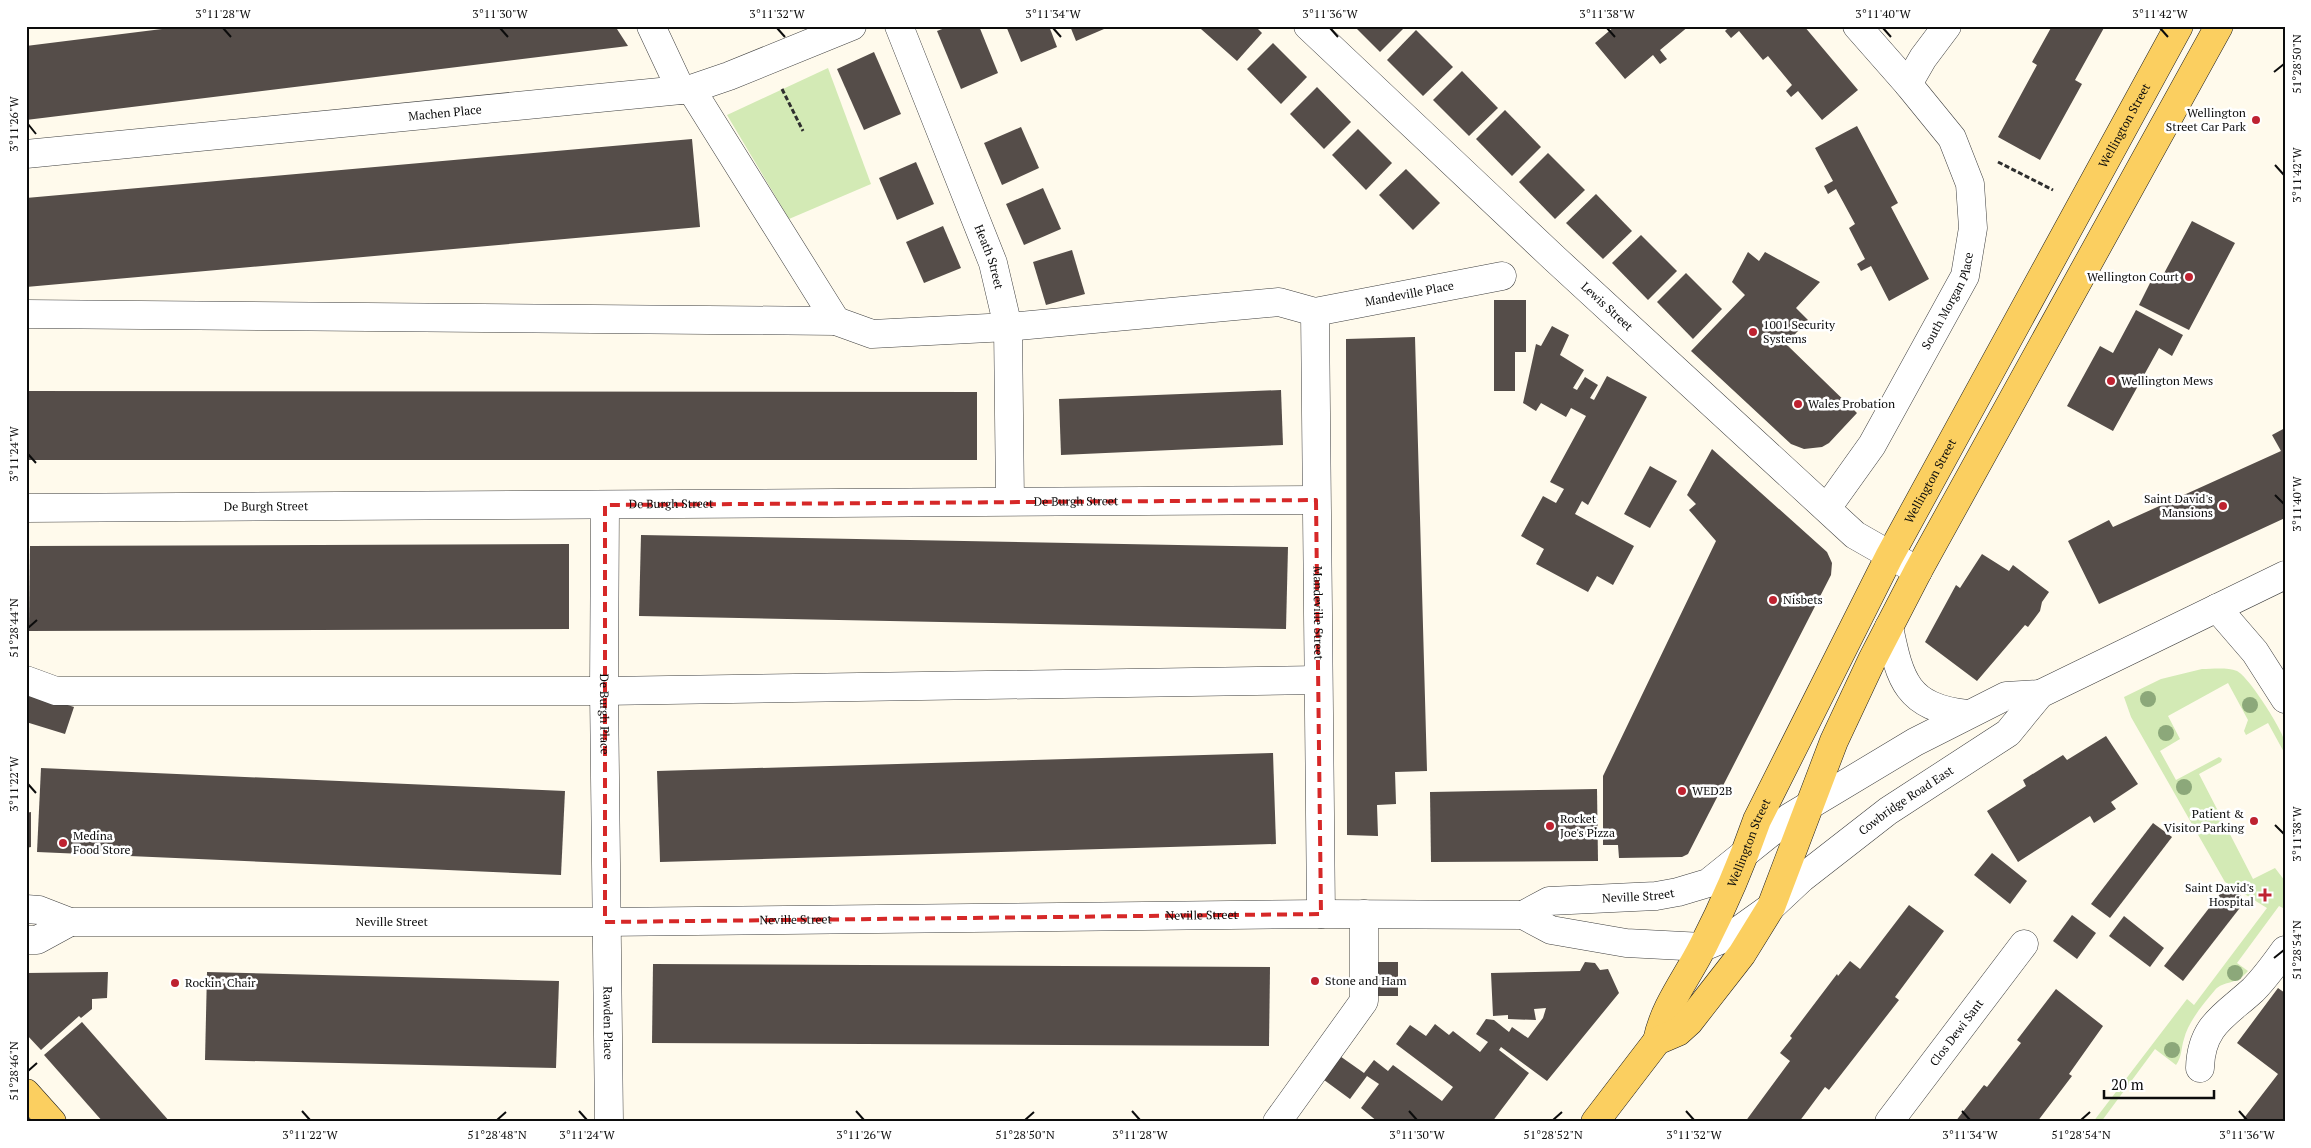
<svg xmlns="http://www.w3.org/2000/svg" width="2311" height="1148" font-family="'PT Serif',serif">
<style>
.green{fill:#d3eab5}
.building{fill:#554d49}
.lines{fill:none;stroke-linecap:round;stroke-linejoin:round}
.minor-casing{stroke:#3f3f3f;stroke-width:29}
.major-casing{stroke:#1d1d1d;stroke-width:29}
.path{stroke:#2e2e2e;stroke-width:3;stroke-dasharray:5 2.5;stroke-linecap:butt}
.minor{stroke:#fff;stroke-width:28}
.major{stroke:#fbcf60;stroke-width:28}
.tree{fill:#8ca87a}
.marked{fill:none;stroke:#d62828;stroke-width:4;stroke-dasharray:10 6;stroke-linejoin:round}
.ticks{fill:none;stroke:#0c0c0c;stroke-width:2}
.poi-dot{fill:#be2230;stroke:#fff;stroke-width:2}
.labels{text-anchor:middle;stroke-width:5;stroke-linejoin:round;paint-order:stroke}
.street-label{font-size:12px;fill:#0c0c0c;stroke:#fff}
.poi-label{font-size:12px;fill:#0c0c0c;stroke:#fff;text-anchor:start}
.neatline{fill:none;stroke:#0c0c0c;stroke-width:2}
.ticks-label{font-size:12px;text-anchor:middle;fill:#0c0c0c}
</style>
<rect width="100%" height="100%" fill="#fffaec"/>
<g class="green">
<path d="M828 68 871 184 789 219 727 115Z"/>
<path d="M2202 669C2212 669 2227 667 2237 671 2249 677 2282 729 2285 742 2285 745 2285 750 2285 754L2268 723 2246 735 2244 731 2248 720 2228 683 2168 716 2180 739 2160 751 2176 780 2219 757 2222 759 2221 762 2199 774 2253 879 2275 868 2285 881V909L2279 906 2237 963 2248 971C2235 986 2224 980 2215 990 2204 1003 2188 1022 2184 1039 2181 1048 2182 1057 2176 1065L2155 1049 2101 1122H2093L2187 999 2194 1005 2267 908 2225 882 2131 717 2124 697 2161 679Z"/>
</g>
<g class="building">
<path d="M186 26H615L628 46 26 120V46Z"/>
<path d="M950 26H979L998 73 961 89 937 31Z"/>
<path d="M1006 26H1049L1057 47 1021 62Z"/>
<path d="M1070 26H1111L1076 41Z"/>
<path d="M1203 26H1255L1262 33 1237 61 1201 29Z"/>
<path d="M1354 26H1406L1380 52Z"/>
<path d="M1615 26H1689L1660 50 1667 59 1660 64 1653 55 1625 79 1595 43Z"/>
<path d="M1730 26H1797L1798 28 1804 26 1858 90 1822 120 1798 91 1791 97 1786 91 1792 85 1768 56 1763 60 1739 31 1731 38 1725 31Z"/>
<path d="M2052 26H2105L2075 80 2082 84 2040 160 1998 137 2037 65 2032 62Z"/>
<path d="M1416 30 1453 67 1423 96 1387 60Z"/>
<path d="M1273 43 1307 77 1281 104 1247 69Z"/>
<path d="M874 52 901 114 864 130 837 69Z"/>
<path d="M1462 71 1498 108 1469 136 1433 100Z"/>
<path d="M1317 87 1351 122 1324 149 1290 114Z"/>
<path d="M1505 110 1541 147 1512 176 1476 139Z"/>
<path d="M1857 126 1898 203 1891 207 1929 279 1889 301 1871 266 1861 271 1857 264 1865 259 1849 228 1855 224 1836 189 1828 194 1824 186 1833 181 1815 148Z"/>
<path d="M1021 127 1039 168 1002 185 984 143Z"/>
<path d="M1358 129 1392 163 1366 190 1332 155Z"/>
<path d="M692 139 700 227 26 287V198Z"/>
<path d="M1548 153 1585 190 1555 219 1519 182Z"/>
<path d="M916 162 934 204 897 220 879 178Z"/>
<path d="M1406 169 1440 203 1413 230 1379 195Z"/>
<path d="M1043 188 1061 229 1024 245 1006 204Z"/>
<path d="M1596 194 1632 231 1603 259 1566 223Z"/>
<path d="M2192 221 2235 243 2189 330 2139 305 2154 275 2161 279Z"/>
<path d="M943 226 961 268 924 283 906 242Z"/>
<path d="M1641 235 1677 271 1648 300 1612 263Z"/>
<path d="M1072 250 1085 294 1046 305 1033 262Z"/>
<path d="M1748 252 1759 261 1765 252 1820 282 1796 308 1808 320 1786 344 1857 413 1829 443 1822 447 1804 449 1791 444 1691 351 1745 295 1732 282Z"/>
<path d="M1686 273 1722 309 1693 339 1657 302Z"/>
<path d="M1494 300H1526V352H1515V391H1494Z"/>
<path d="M2136 310 2183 335 2172 356 2159 348 2113 431 2067 406 2100 346 2113 353Z"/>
<path d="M1552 326 1569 335 1560 355 1584 370 1573 388 1577 390 1585 377 1598 385 1590 398 1594 400 1607 376 1647 397 1588 505 1582 501 1575 514 1634 546 1613 585 1597 576 1588 592 1536 564 1544 549 1521 536 1543 496 1556 503 1564 489 1550 482 1586 416 1571 408 1566 417 1541 403 1536 411 1523 403 1536 344 1541 346Z"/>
<path d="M1415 337 1427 771 1395 772 1396 804 1377 805 1378 836 1347 835 1346 339Z"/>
<path d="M1281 390 1283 445 1061 455 1059 399Z"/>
<path d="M26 391 977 392V460H26Z"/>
<path d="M2285 428V518L2099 604 2068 541 2109 520 2113 527 2281 451 2272 435Z"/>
<path d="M1712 449 1827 552 1832 563 1831 575 1688 854 1682 857 1619 858 1618 845H1603V776L1716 541 1689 510 1696 504 1687 495Z"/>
<path d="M1650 466 1677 481 1650 528 1624 514Z"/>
<path d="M641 535 1288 547 1286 629 639 616Z"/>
<path d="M569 544V629L29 631 30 546Z"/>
<path d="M1982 554 2009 571 2013 565 2049 592 2042 602 2040 611 2028 627 2025 625 1977 681 1925 642 1956 585 1960 588Z"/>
<path d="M26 692 74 707 65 734 26 722Z"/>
<path d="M2106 736 2138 784 2111 802 2116 809 2094 823 2090 816 2018 862 1987 811 2026 786 2023 780 2063 755 2067 760Z"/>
<path d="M1273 753 1276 844 660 862 657 771Z"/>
<path d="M41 768 565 791 561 875 37 852Z"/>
<path d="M1597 789 1598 861 1431 862 1430 792Z"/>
<path d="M31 812V847L26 848V813Z"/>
<path d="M2153 823 2172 837 2110 918 2091 904Z"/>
<path d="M1992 853 2027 881 2010 904 1974 875Z"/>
<path d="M2227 885 2246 900 2183 981 2164 966Z"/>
<path d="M1909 905 1944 931 1895 997 1899 1000 1829 1090 1825 1087 1799 1122H1745L1790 1061 1780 1053 1792 1038 1790 1036 1837 974 1838 976 1850 961 1860 969Z"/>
<path d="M2072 915 2096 933 2077 959 2053 941Z"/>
<path d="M2124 916 2164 948 2150 967 2109 936Z"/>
<path d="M1374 962H1398V996H1373Z"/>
<path d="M1585 962 1595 963 1600 970 1608 969 1619 993 1547 1081 1501 1047 1499 1050 1529 1073 1492 1122H1378L1361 1108 1379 1084 1367 1076 1350 1099 1320 1077 1337 1054 1364 1073 1374 1060 1388 1071 1393 1065 1442 1101 1453 1087 1396 1044 1410 1025 1426 1036 1435 1024 1449 1035 1453 1031 1480 1052 1488 1042 1476 1034 1486 1019 1494 1020 1509 1032 1512 1027 1528 1038 1543 1018 1546 1008 1534 1009 1536 1020 1508 1019V1015L1493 1016 1491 973 1580 971Z"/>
<path d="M653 964 1270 967 1269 1046 652 1043Z"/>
<path d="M108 972 107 998 92 999V1009L81 1018 79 1016 41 1050 26 1034V973Z"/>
<path d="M207 972 559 981 556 1068 205 1060Z"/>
<path d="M2278 988 2285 993V1122H2241L2278 1074 2237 1043Z"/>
<path d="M2056 989 2103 1026 2069 1074 2072 1076 2037 1122H1955L1984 1085 1987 1087 2021 1043 2017 1040Z"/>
<path d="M82 1022 170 1122H103L44 1055Z"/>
</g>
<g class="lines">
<g class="minor-casing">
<g id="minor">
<path d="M651 26 681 90"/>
<path id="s1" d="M899 26 993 263 1008 327 1010 501"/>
<path id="s2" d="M1308 26 1554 258 1855 535 1918 571"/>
<path d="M1857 26 1908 84"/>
<path d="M691 89 836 321"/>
<path id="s3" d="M26 154 691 89 729 76 852 26"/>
<path id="s4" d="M1315 312 1321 914"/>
<path id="s5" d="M26 314 836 321 872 334 1008 327 1279 302 1315 312 1502 276"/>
<path id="s6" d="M605 505 604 691 609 1122"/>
<path id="s7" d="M26 508 1316 500"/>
<path id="s8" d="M1827 508 1872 445 1965 276 1973 228 1970 184 1952 138 1908 84 1923 58 1947 26"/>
<path d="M2217 608 2255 652 2285 699"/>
<path d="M1889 627C1900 681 1907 707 1967 714"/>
<path d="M26 680 56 691H604L1318 680"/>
<path id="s9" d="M26 909 39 910 70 922H605L1321 914 1523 915 1551 930 1626 943 1703 947 1732 935 1771 907 1802 878 1888 811 2008 733 2040 694 2285 575"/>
<path id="s10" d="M1523 915 1549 901 1656 896 1678 892 1708 883 1790 817 1915 742 2006 696 2040 694"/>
<path d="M26 940H37L70 922"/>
<path d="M2200 1068C2201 1025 2226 1015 2253 990 2265 978 2275 964 2285 950"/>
<path d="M1277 1122 1364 1001V914"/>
<path id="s11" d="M1889 1122 2024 944"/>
</g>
</g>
<g class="major-casing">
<g id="major">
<path id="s12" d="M1657 1041C1664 1006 1687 978 1703 946 1724 905 1742 863 1757 820L1889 557 2179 26"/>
<path d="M26 1093 52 1122"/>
<path d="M1595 1122 1657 1041 1678 1032 1689 1022 1742 954 1771 907 1834 741 1872 660 1918 571 2219 26"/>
</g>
</g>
<g class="path">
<path d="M782 89 803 131"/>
<path d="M1998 162 2053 190"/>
</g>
<use href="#minor" class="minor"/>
<use href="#major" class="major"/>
</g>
<g class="tree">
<circle cx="2148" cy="699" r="8"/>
<circle cx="2250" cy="705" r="8"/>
<circle cx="2166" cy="733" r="8"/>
<circle cx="2184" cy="787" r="8"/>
<circle cx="2235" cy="973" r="8"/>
<circle cx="2172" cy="1050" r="8"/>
</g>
<path class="marked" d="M1316 500 1321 914 605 922V505Z"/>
<path class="ticks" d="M223 28 231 37M500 28 508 37M777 28 785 37M1053 28 1061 37M1330 28 1338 37M1607 28 1615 37M1883 28 1891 37M2160 28 2168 37M2274 72 2284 64M28 124 36 134M2275 165 2284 175M28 454 36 463M2275 495 2284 504M28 628 37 620M28 784 36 793M2275 825 2284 834M2274 958 2284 950M28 1071 37 1063M302 1111 310 1120M579 1111 587 1120M856 1111 864 1120M1132 1111 1140 1120M1409 1111 1417 1120M1686 1111 1694 1120M1962 1111 1970 1120M2239 1111 2247 1120M497 1120 506 1112M1025 1120 1034 1112M1553 1120 1562 1112M2081 1120 2090 1112"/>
<g class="poi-dot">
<circle cx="2256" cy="120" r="5"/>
<circle cx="2189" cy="277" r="5"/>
<circle cx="1753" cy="332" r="5"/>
<circle cx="2111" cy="381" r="5"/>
<circle cx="1798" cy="404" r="5"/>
<circle cx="2223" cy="506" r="5"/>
<circle cx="1773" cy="600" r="5"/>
<circle cx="1682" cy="791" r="5"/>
<circle cx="2254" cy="821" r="5"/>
<circle cx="1550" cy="826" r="5"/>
<circle cx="63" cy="843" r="5"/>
<path d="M2262.5 887.5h5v5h5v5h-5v5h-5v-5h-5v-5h5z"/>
<circle cx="1315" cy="981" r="5"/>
<circle cx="175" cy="983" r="5"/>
</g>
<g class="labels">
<g class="street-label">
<text dy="4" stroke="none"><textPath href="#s3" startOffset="421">Machen Place</textPath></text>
<text dy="4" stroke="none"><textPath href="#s12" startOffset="1029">Wellington Street</textPath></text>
<text dy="4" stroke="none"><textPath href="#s1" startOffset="248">Heath Street</textPath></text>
<text dy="4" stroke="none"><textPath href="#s5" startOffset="1390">Mandeville Place</textPath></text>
<text dy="4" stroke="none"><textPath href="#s8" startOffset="241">South Morgan Place</textPath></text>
<text dy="4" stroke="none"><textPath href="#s2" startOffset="410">Lewis Street</textPath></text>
<text dy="4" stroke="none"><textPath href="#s12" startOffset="624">Wellington Street</textPath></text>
<text dy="4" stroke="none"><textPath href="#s7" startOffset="1050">De Burgh Street</textPath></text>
<text dy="4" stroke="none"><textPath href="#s7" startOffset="645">De Burgh Street</textPath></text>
<text dy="4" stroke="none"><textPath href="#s7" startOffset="240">De Burgh Street</textPath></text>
<text dy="4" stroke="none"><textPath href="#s4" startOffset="301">Mandeville Street</textPath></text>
<text dy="4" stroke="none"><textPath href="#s6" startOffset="209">De Burgh Place</textPath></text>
<text dy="4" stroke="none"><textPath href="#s9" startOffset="1936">Cowbridge Road East</textPath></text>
<text dy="4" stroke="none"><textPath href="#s12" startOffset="219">Wellington Street</textPath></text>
<text dy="4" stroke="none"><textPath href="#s10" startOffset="119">Neville Street</textPath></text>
<text dy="4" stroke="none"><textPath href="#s9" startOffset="1178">Neville Street</textPath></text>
<text dy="4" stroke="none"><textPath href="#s9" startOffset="772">Neville Street</textPath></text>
<text dy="4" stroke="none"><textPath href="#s9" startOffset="368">Neville Street</textPath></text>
<text dy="4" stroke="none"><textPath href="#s6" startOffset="518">Rawden Place</textPath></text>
<text dy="4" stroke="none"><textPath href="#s11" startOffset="112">Clos Dewi Sant</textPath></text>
</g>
<g class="poi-label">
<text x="2246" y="117" text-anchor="end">Wellington<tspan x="2246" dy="14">Street Car Park</tspan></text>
<text x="2179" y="281" text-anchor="end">Wellington Court</text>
<text x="1763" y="329">1001 Security<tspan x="1763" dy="14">Systems</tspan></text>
<text x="2121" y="385">Wellington Mews</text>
<text x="1808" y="408">Wales Probation</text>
<text x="2213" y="503" text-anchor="end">Saint David's<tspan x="2213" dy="14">Mansions</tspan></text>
<text x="1783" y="604">Nisbets</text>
<text x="1692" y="795">WED2B</text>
<text x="2244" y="818" text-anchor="end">Patient &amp;<tspan x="2244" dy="14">Visitor Parking</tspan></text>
<text x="1560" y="823">Rocket<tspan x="1560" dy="14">Joe's Pizza</tspan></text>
<text x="73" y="840">Medina<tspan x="73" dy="14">Food Store</tspan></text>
<text x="2254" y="892" text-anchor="end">Saint David's<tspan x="2254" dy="14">Hospital</tspan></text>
<text x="1325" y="985">Stone and Ham</text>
<text x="185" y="987">Rockin' Chair</text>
</g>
</g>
<rect width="2311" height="1148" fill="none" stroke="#ffffff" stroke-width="55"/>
<path d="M2104 1090v8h110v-8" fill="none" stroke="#0c0c0c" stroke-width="2.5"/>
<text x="2111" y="1090" font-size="15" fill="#0c0c0c" stroke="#ffffff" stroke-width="4" paint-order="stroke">20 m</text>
<rect x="28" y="28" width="2256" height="1092" class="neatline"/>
<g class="ticks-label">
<text x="223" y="18">3°11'28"W</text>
<text x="500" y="18">3°11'30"W</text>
<text x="777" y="18">3°11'32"W</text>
<text x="1053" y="18">3°11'34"W</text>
<text x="1330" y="18">3°11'36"W</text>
<text x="1607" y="18">3°11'38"W</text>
<text x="1883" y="18">3°11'40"W</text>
<text x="2160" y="18">3°11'42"W</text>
<text transform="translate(2297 64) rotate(-90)" y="4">51°28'50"N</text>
<text transform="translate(14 124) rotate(-90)" y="4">3°11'26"W</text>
<text transform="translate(2297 175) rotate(-90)" y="4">3°11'42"W</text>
<text transform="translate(14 454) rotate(-90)" y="4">3°11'24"W</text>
<text transform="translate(2297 504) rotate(-90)" y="4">3°11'40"W</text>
<text transform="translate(14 628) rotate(-90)" y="4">51°28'44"N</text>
<text transform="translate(14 784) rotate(-90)" y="4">3°11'22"W</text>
<text transform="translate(2297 834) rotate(-90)" y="4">3°11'38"W</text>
<text transform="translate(2297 950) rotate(-90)" y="4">51°28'54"N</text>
<text transform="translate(14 1071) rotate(-90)" y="4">51°28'46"N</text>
<text x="310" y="1139">3°11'22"W</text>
<text x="497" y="1139">51°28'48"N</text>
<text x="587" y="1139">3°11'24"W</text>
<text x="864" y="1139">3°11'26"W</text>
<text x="1025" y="1139">51°28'50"N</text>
<text x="1140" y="1139">3°11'28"W</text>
<text x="1417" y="1139">3°11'30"W</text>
<text x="1553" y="1139">51°28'52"N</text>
<text x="1694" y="1139">3°11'32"W</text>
<text x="1970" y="1139">3°11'34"W</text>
<text x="2081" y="1139">51°28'54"N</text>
<text x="2247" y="1139">3°11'36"W</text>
</g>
</svg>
